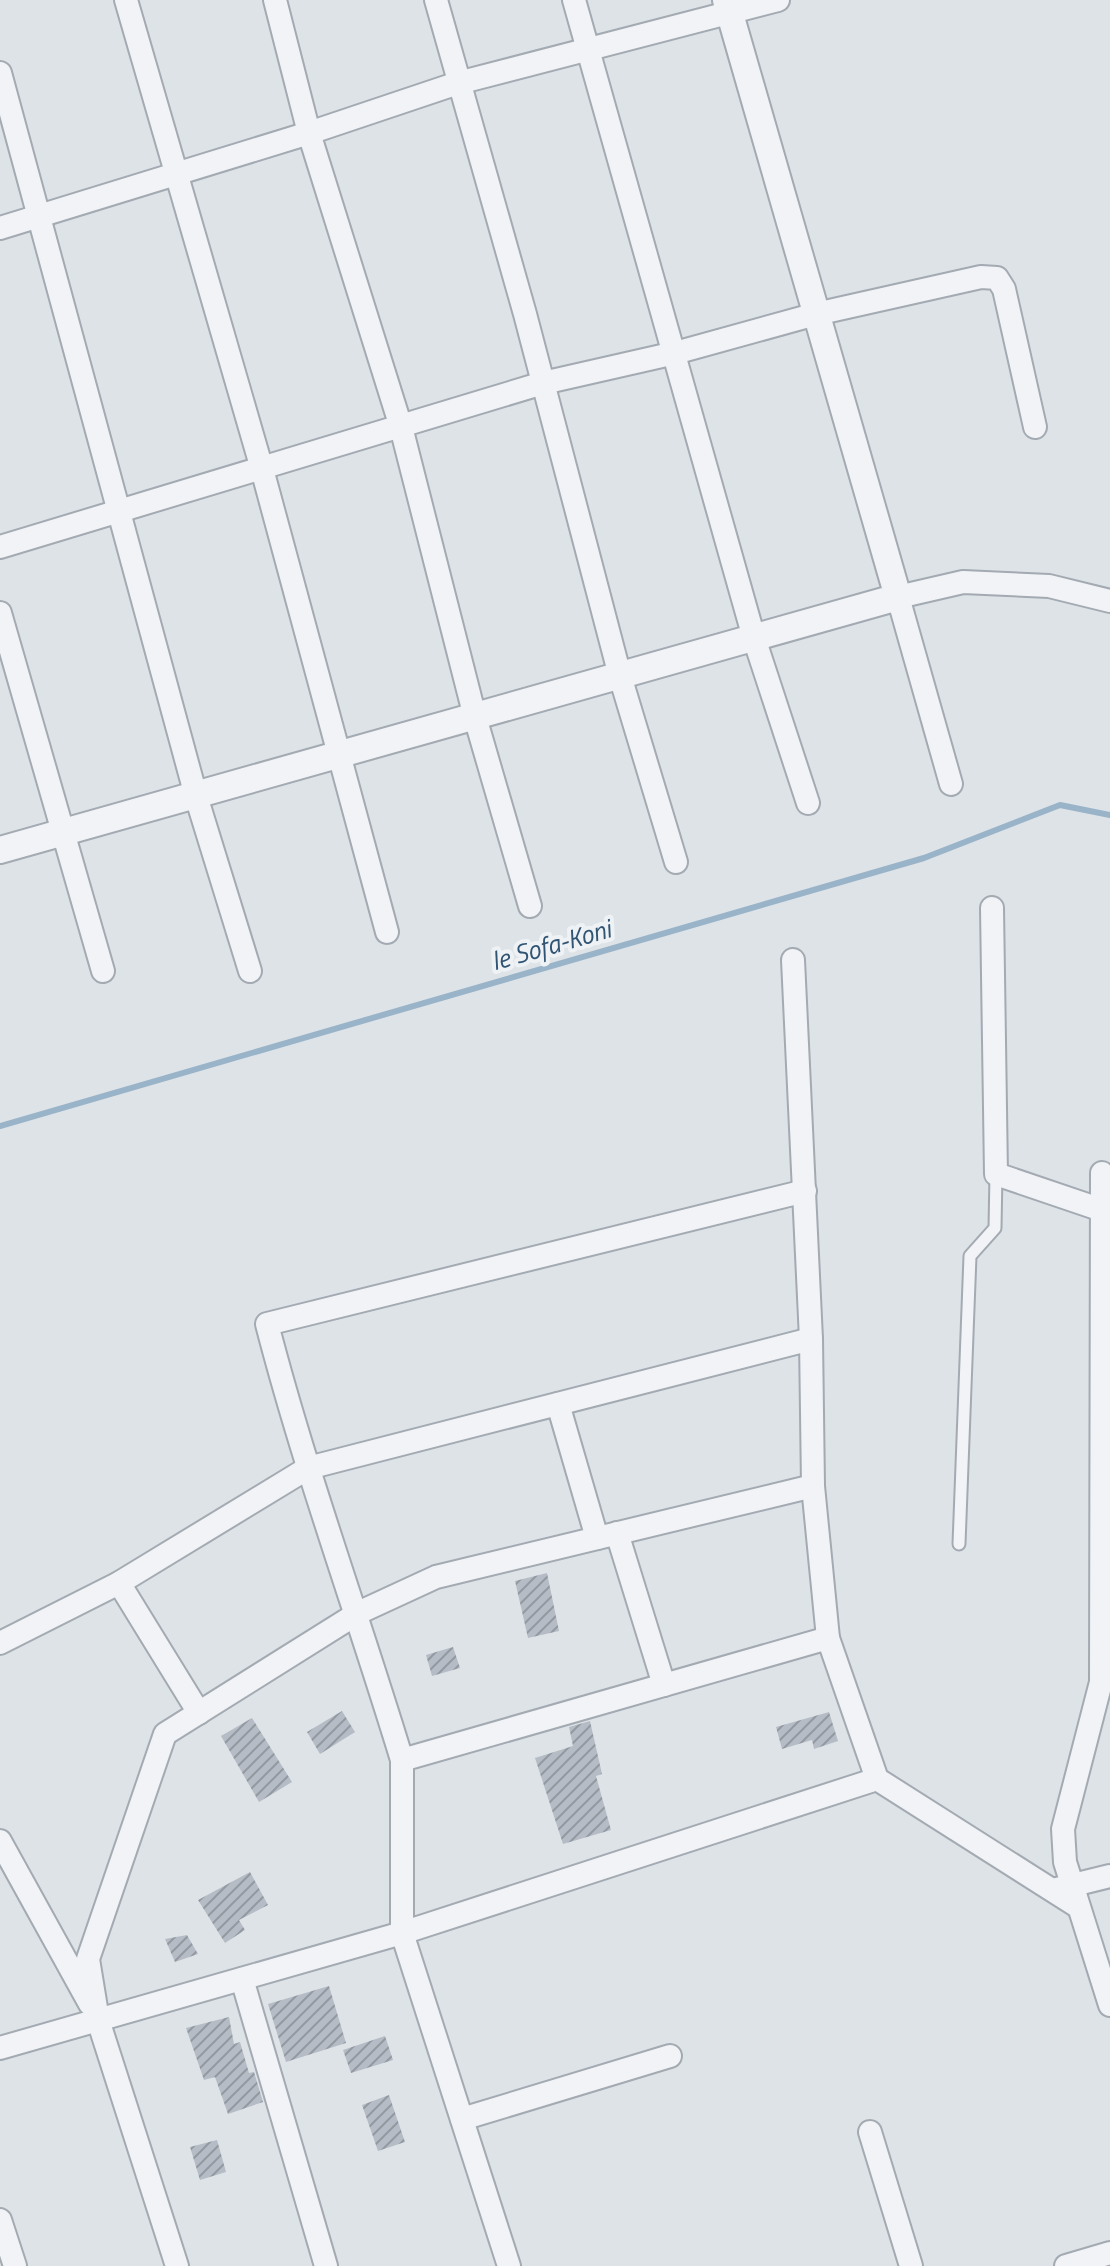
<svg xmlns="http://www.w3.org/2000/svg" width="1110" height="2266" font-family="'Titillium Web',sans-serif">
<style>
.lines{fill:none;stroke-linecap:round;stroke-linejoin:round}
.stream{stroke:#99b4c8;stroke-width:6}
.building{fill:url(#building-hatch)}
.service-casing{stroke:#a3aab2;stroke-width:15}
.minor-casing{stroke:#a3aab2;stroke-width:26}
.tertiary-casing{stroke:#a3aab2;stroke-width:30}
.service{stroke:#f1f3f6;stroke-width:11}
.minor{stroke:#f1f3f6;stroke-width:22}
.tertiary{stroke:#f1f3f6;stroke-width:26}
.labels{text-anchor:middle;stroke-width:8;stroke-linejoin:round;paint-order:stroke}
.water-label{font-size:26px;font-style:italic;fill:#315473;stroke:#eef2f5}
</style>
<defs>
<pattern id="building-hatch" width="6" height="6" patternUnits="userSpaceOnUse" patternTransform="scale(2)"><rect width="6" height="6" fill="#b5bcc5"/><path d="M-1 1l2-2M0 6l6-6M5 7l2-2" fill="none" stroke="#9399a1"/></pattern>
</defs>
<rect width="100%" height="100%" fill="#dee3e8"/>
<g class="lines">
<path class="stream" d="M0 1126 924 858 1060 805 1110 815"/>
</g>
<g class="building">
<path d="M547 1573 559 1631 528 1638 515 1581Z"/>
<path d="M453 1647 460 1668 432 1676 426 1655Z"/>
<path d="M342 1711 355 1732 320 1754 307 1732Z"/>
<path d="M829 1712 838 1741 814 1749 812 1740 782 1749 776 1727Z"/>
<path d="M252 1718 292 1782 259 1802 221 1736Z"/>
<path d="M590 1721 602 1774 596 1776 611 1830 563 1844 535 1758 573 1746 569 1727Z"/>
<path d="M250 1872 268 1905 239 1920 245 1930 225 1943 198 1900Z"/>
<path d="M187 1935 198 1954 175 1962 165 1939Z"/>
<path d="M329 1986 346 2043 286 2062 268 2004Z"/>
<path d="M229 2017 234 2044 240 2042 249 2073 254 2072 263 2102 228 2114 215 2077 204 2080 186 2028Z"/>
<path d="M385 2036 393 2060 351 2073 343 2050Z"/>
<path d="M389 2095 405 2142 378 2151 362 2105Z"/>
<path d="M217 2140 226 2172 200 2180 190 2147Z"/>
</g>
<g class="lines">
<g class="service-casing">
<path id="service" d="M959 1544 970 1256 995 1228 996 1174"/>
</g>
<g class="minor-casing">
<g id="minor">
<path d="M126 0 262 469 387 932"/>
<path d="M275 0 309 133 401 427 475 717 530 906"/>
<path d="M436 0 525 314 620 676 676 862"/>
<path d="M574 0 754 638 808 803"/>
<path d="M0 73 196 796 250 971"/>
<path d="M0 228 309 133 458 83 778 0"/>
<path d="M0 547 543 383 675 353 816 314 981 277 997 278 1004 289 1035 427"/>
<path d="M0 613 103 971"/>
<path d="M951 784 898 597 963 582 1049 586 1110 601"/>
<path d="M992 908 996 1174 1102 1210 1110 1217"/>
<path d="M793 960 811 1339 813 1486 828 1638 877 1779 1077 1906"/>
<path d="M1102 1173 1101 1682 1063 1829 1065 1862 1110 2005"/>
<path d="M805 1191 267 1324C305 1471 358 1615 402 1760L828 1638"/>
<path d="M558 1404 597 1538"/>
<path d="M617 1533 664 1685"/>
<path d="M119 1583 199 1713"/>
<path d="M0 1643 119 1583 308 1468 811 1339"/>
<path d="M402 1760V1933L509 2266"/>
<path d="M0 1841 90 2004"/>
<path d="M1057 1889 1110 1876"/>
<path d="M242 1979 326 2266"/>
<path d="M0 2048 402 1933 877 1779"/>
<path d="M462 2119 670 2056"/>
<path d="M870 2132 911 2266"/>
<path d="M0 2220 15 2266"/>
<path d="M177 2266 98 2020 88 1959 165 1734 358 1613 436 1577 813 1486"/>
<path d="M1066 2266 1110 2253"/>
</g>
</g>
<g class="tertiary-casing">
<path id="tertiary" d="M0 850 898 597 726 0"/>
</g>
<use href="#service" class="service"/>
<use href="#minor" class="minor"/>
<use href="#tertiary" class="tertiary"/>
</g>
<g class="labels">
<g class="water-label">
<text transform="translate(551 945) rotate(-16)" y="9">le Sofa-Koni</text>
</g>
</g>
</svg>
